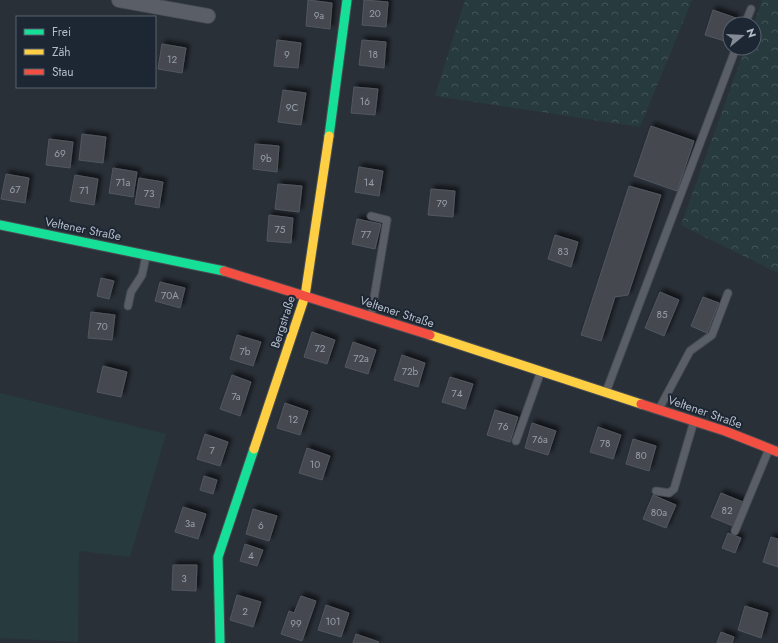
<svg xmlns="http://www.w3.org/2000/svg" width="778" height="643" font-family="Jost,sans-serif">
<style>
.grass{fill:#273a3e}
.forest{fill:url(#forest-crowns)}
.building{fill:#444950;stroke:#52575f;filter:url(#shadow)}
.lines{fill:none;stroke-linecap:round;stroke-linejoin:round}
.lane-casing{stroke:#484c53;stroke-width:9}
.street-casing{stroke:#484c53;stroke-width:16}
.fast-casing{stroke:#484c53;stroke-width:11}
.slow-casing{stroke:#484c53;stroke-width:11}
.jam-casing{stroke:#484c53;stroke-width:11}
.lane{stroke:#5a5e66;stroke-width:7}
.street{stroke:#5a5e66;stroke-width:14}
.fast{stroke:#16e098;stroke-width:9}
.slow{stroke:#ffcf43;stroke-width:9}
.jam{stroke:#f24e42;stroke-width:9}
.labels{text-anchor:middle;stroke-width:4;stroke-linejoin:round;paint-order:stroke}
.number-label{font-size:10px;fill:#989fab}
.street-label{font-size:12px;fill:#b4bcc9;stroke:#1d2633}
</style>
<defs>
<pattern id="forest-crowns" width="20" height="18" patternUnits="userSpaceOnUse"><rect width="20" height="18" fill="#273a3e"/><path d="M2 6a3 3 0 1 1 6 0M12 15a3 3 0 1 1 6 0" fill="none" stroke="#445559"/></pattern>
<filter id="shadow"><feDropShadow dx="3.5" dy="-3.5" stdDeviation="2" flood-color="#0009"/></filter>
</defs>
<rect width="100%" height="100%" fill="#2a3038"/>
<path class="grass" d="M0 393 166 434 130 557 79 551 78 642 0 638Z"/>
<g class="forest">
<path d="M465 0H692L640 127 435 96Z"/>
<path d="M762 0H778V273L681 225 745 48H754V24Z"/>
</g>
<g class="building">
<path d="M308 0 332 3 330 29 306 26Z"/>
<path d="M364 0 388 2 386 27 362 25Z"/>
<path d="M713 10 736 18 734 24H730L728 42 705 35Z"/>
<path d="M277 40 301 43 298 68 274 66Z"/>
<path d="M362 40 386 42 384 68 359 65Z"/>
<path d="M162 44 186 48 182 73 158 69Z"/>
<path d="M354 87 378 89 375 115 351 113Z"/>
<path d="M283 90 306 93 301 125 278 122Z"/>
<path d="M651 126 694 141 677 191 634 176Z"/>
<path d="M82 134 106 137 103 163 79 160Z"/>
<path d="M49 139 73 142 70 168 46 165Z"/>
<path d="M255 144 279 146 277 172 253 169Z"/>
<path d="M359 167 383 171 379 196 355 192Z"/>
<path d="M113 168 137 172 133 197 109 193Z"/>
<path d="M6 174 29 178 25 203 1 199Z"/>
<path d="M75 175 98 179 94 205 70 201Z"/>
<path d="M139 178 163 182 159 208 135 204Z"/>
<path d="M278 184 302 186 299 212 275 209Z"/>
<path d="M629 186 661 195 628 295 615 297 601 341 581 335Z"/>
<path d="M431 189 455 191 453 217 428 215Z"/>
<path d="M269 215 293 218 291 243 267 241Z"/>
<path d="M357 219 381 224 375 249 352 244Z"/>
<path d="M555 235 578 242 571 267 548 259Z"/>
<path d="M101 278 114 281 109 299 97 296Z"/>
<path d="M160 282 185 288 180 308 155 301Z"/>
<path d="M660 292 679 300 664 336 645 328Z"/>
<path d="M703 297 719 303 707 333 691 326Z"/>
<path d="M91 312 115 315 112 340 88 338Z"/>
<path d="M312 332 335 340 327 364 304 357Z"/>
<path d="M237 335 261 342 253 366 230 359Z"/>
<path d="M353 342 376 350 368 374 345 367Z"/>
<path d="M402 355 425 363 418 387 394 380Z"/>
<path d="M103 366 127 372 121 397 97 392Z"/>
<path d="M232 375 251 382 240 416 220 409Z"/>
<path d="M450 377 473 384 465 409 442 402Z"/>
<path d="M285 403 308 411 300 435 277 428Z"/>
<path d="M495 410 518 417 510 442 487 435Z"/>
<path d="M532 423 556 431 548 455 525 448Z"/>
<path d="M598 427 621 435 613 459 590 452Z"/>
<path d="M205 434 228 442 220 466 197 459Z"/>
<path d="M633 439 656 446 649 471 626 464Z"/>
<path d="M307 448 330 456 322 480 299 473Z"/>
<path d="M204 476 217 480 213 494 200 490Z"/>
<path d="M721 493 743 502 733 526 711 517Z"/>
<path d="M653 495 676 505 666 528 643 519Z"/>
<path d="M183 507 206 514 198 539 175 532Z"/>
<path d="M253 509 277 516 269 541 246 534Z"/>
<path d="M728 533 741 538 735 553 722 548Z"/>
<path d="M771 537 778 539V567L763 562Z"/>
<path d="M245 544 263 550 257 566 240 561Z"/>
<path d="M173 565H197L196 591 172 590Z"/>
<path d="M237 595 261 602 253 627 230 620Z"/>
<path d="M301 596 316 601 302 641 281 634 289 611 294 613Z"/>
<path d="M326 605 349 613 341 637 318 630Z"/>
<path d="M745 606 768 613 761 638 738 630Z"/>
<path d="M721 632 734 637 732 643H717Z"/>
<path d="M356 634 379 642 378 643H353Z"/>
</g>
<g class="lines">
<g class="lane-casing">
<g id="lane">
<path d="M745 24 751 9"/>
<path d="M371 216 387 220 371 316"/>
<path d="M128 306 131 292 142 275 146 256"/>
<path d="M606 392 736 48"/>
<path d="M659 409 690 351 712 335 728 293"/>
<path d="M516 441 541 371"/>
<path d="M656 491 669 493 674 489 694 421"/>
<path d="M735 531 769 449"/>
</g>
</g>
<g class="street-casing">
<path id="street" d="M119 0 208 16"/>
</g>
<g class="fast-casing">
<g id="fast">
<path d="M329 136 347 0"/>
<path d="M0 225 224 271"/>
<path d="M220 643 218 557 254 449"/>
</g>
</g>
<g class="slow-casing">
<g id="slow">
<path d="M430 335 641 404"/>
<path d="M254 449 305 296 329 136"/>
</g>
</g>
<g class="jam-casing">
<g id="jam">
<path d="M224 271 430 335"/>
<path d="M641 404 725 431 778 452"/>
</g>
</g>
<use href="#lane" class="lane"/>
<use href="#street" class="street"/>
<use href="#fast" class="fast"/>
<use href="#slow" class="slow"/>
<use href="#jam" class="jam"/>
</g>
<g class="labels">
<g class="number-label">
<text x="375" y="17">20</text>
<text x="319" y="19">9a</text>
<text x="287" y="58">9</text>
<text x="373" y="58">18</text>
<text x="172" y="63">12</text>
<text x="365" y="105">16</text>
<text x="292" y="111">9C</text>
<text x="60" y="157">69</text>
<text x="266" y="162">9b</text>
<text x="123" y="186">71a</text>
<text x="369" y="186">14</text>
<text x="15" y="193">67</text>
<text x="84" y="194">71</text>
<text x="149" y="197">73</text>
<text x="442" y="207">79</text>
<text x="280" y="233">75</text>
<text x="366" y="238">77</text>
<text x="563" y="255">83</text>
<text x="170" y="299">70A</text>
<text x="662" y="318">85</text>
<text x="102" y="330">70</text>
<text x="320" y="352">72</text>
<text x="245" y="355">7b</text>
<text x="361" y="362">72a</text>
<text x="410" y="375">72b</text>
<text x="457" y="397">74</text>
<text x="236" y="400">7a</text>
<text x="293" y="423">12</text>
<text x="503" y="430">76</text>
<text x="540" y="443">76a</text>
<text x="605" y="447">78</text>
<text x="212" y="454">7</text>
<text x="641" y="459">80</text>
<text x="315" y="468">10</text>
<text x="727" y="514">82</text>
<text x="659" y="516">80a</text>
<text x="190" y="527">3a</text>
<text x="261" y="529">6</text>
<text x="251" y="559">4</text>
<text x="184" y="582">3</text>
<text x="245" y="615">2</text>
<text x="333" y="625">101</text>
<text x="296" y="627">99</text>
</g>
<g class="street-label">
<text transform="translate(83 229) rotate(11)" y="4">Veltener Straße</text>
<text transform="translate(397 312) rotate(18)" y="4">Veltener Straße</text>
<text transform="translate(283 322) rotate(-72)" y="4">Bergstraße</text>
<text transform="translate(705 412) rotate(19)" y="4">Veltener Straße</text>
</g>
</g>
<rect x="16" y="16" width="140" height="72" fill="#1d2633" stroke="#59626f"/>
<rect x="24" y="29" width="20" height="6" fill="#16e098" stroke="#59626f"/>
<text x="52" y="36" font-size="12" fill="#b4bcc9">Frei</text>
<rect x="24" y="49" width="20" height="6" fill="#ffcf43" stroke="#59626f"/>
<text x="52" y="56" font-size="12" fill="#b4bcc9">Zäh</text>
<rect x="24" y="69" width="20" height="6" fill="#f24e42" stroke="#59626f"/>
<text x="52" y="76" font-size="12" fill="#b4bcc9">Stau</text>
<g transform="translate(742 36) rotate(72)"><circle r="19" fill="#1d2633" stroke="#59626f"/>
<path d="M0-3L7 15L0 10L-7 15Z" fill="#848b96"/>
<text y="-6" font-size="11" font-weight="bold" text-anchor="middle" fill="#b4bcc9">N</text>
</g>
</svg>
